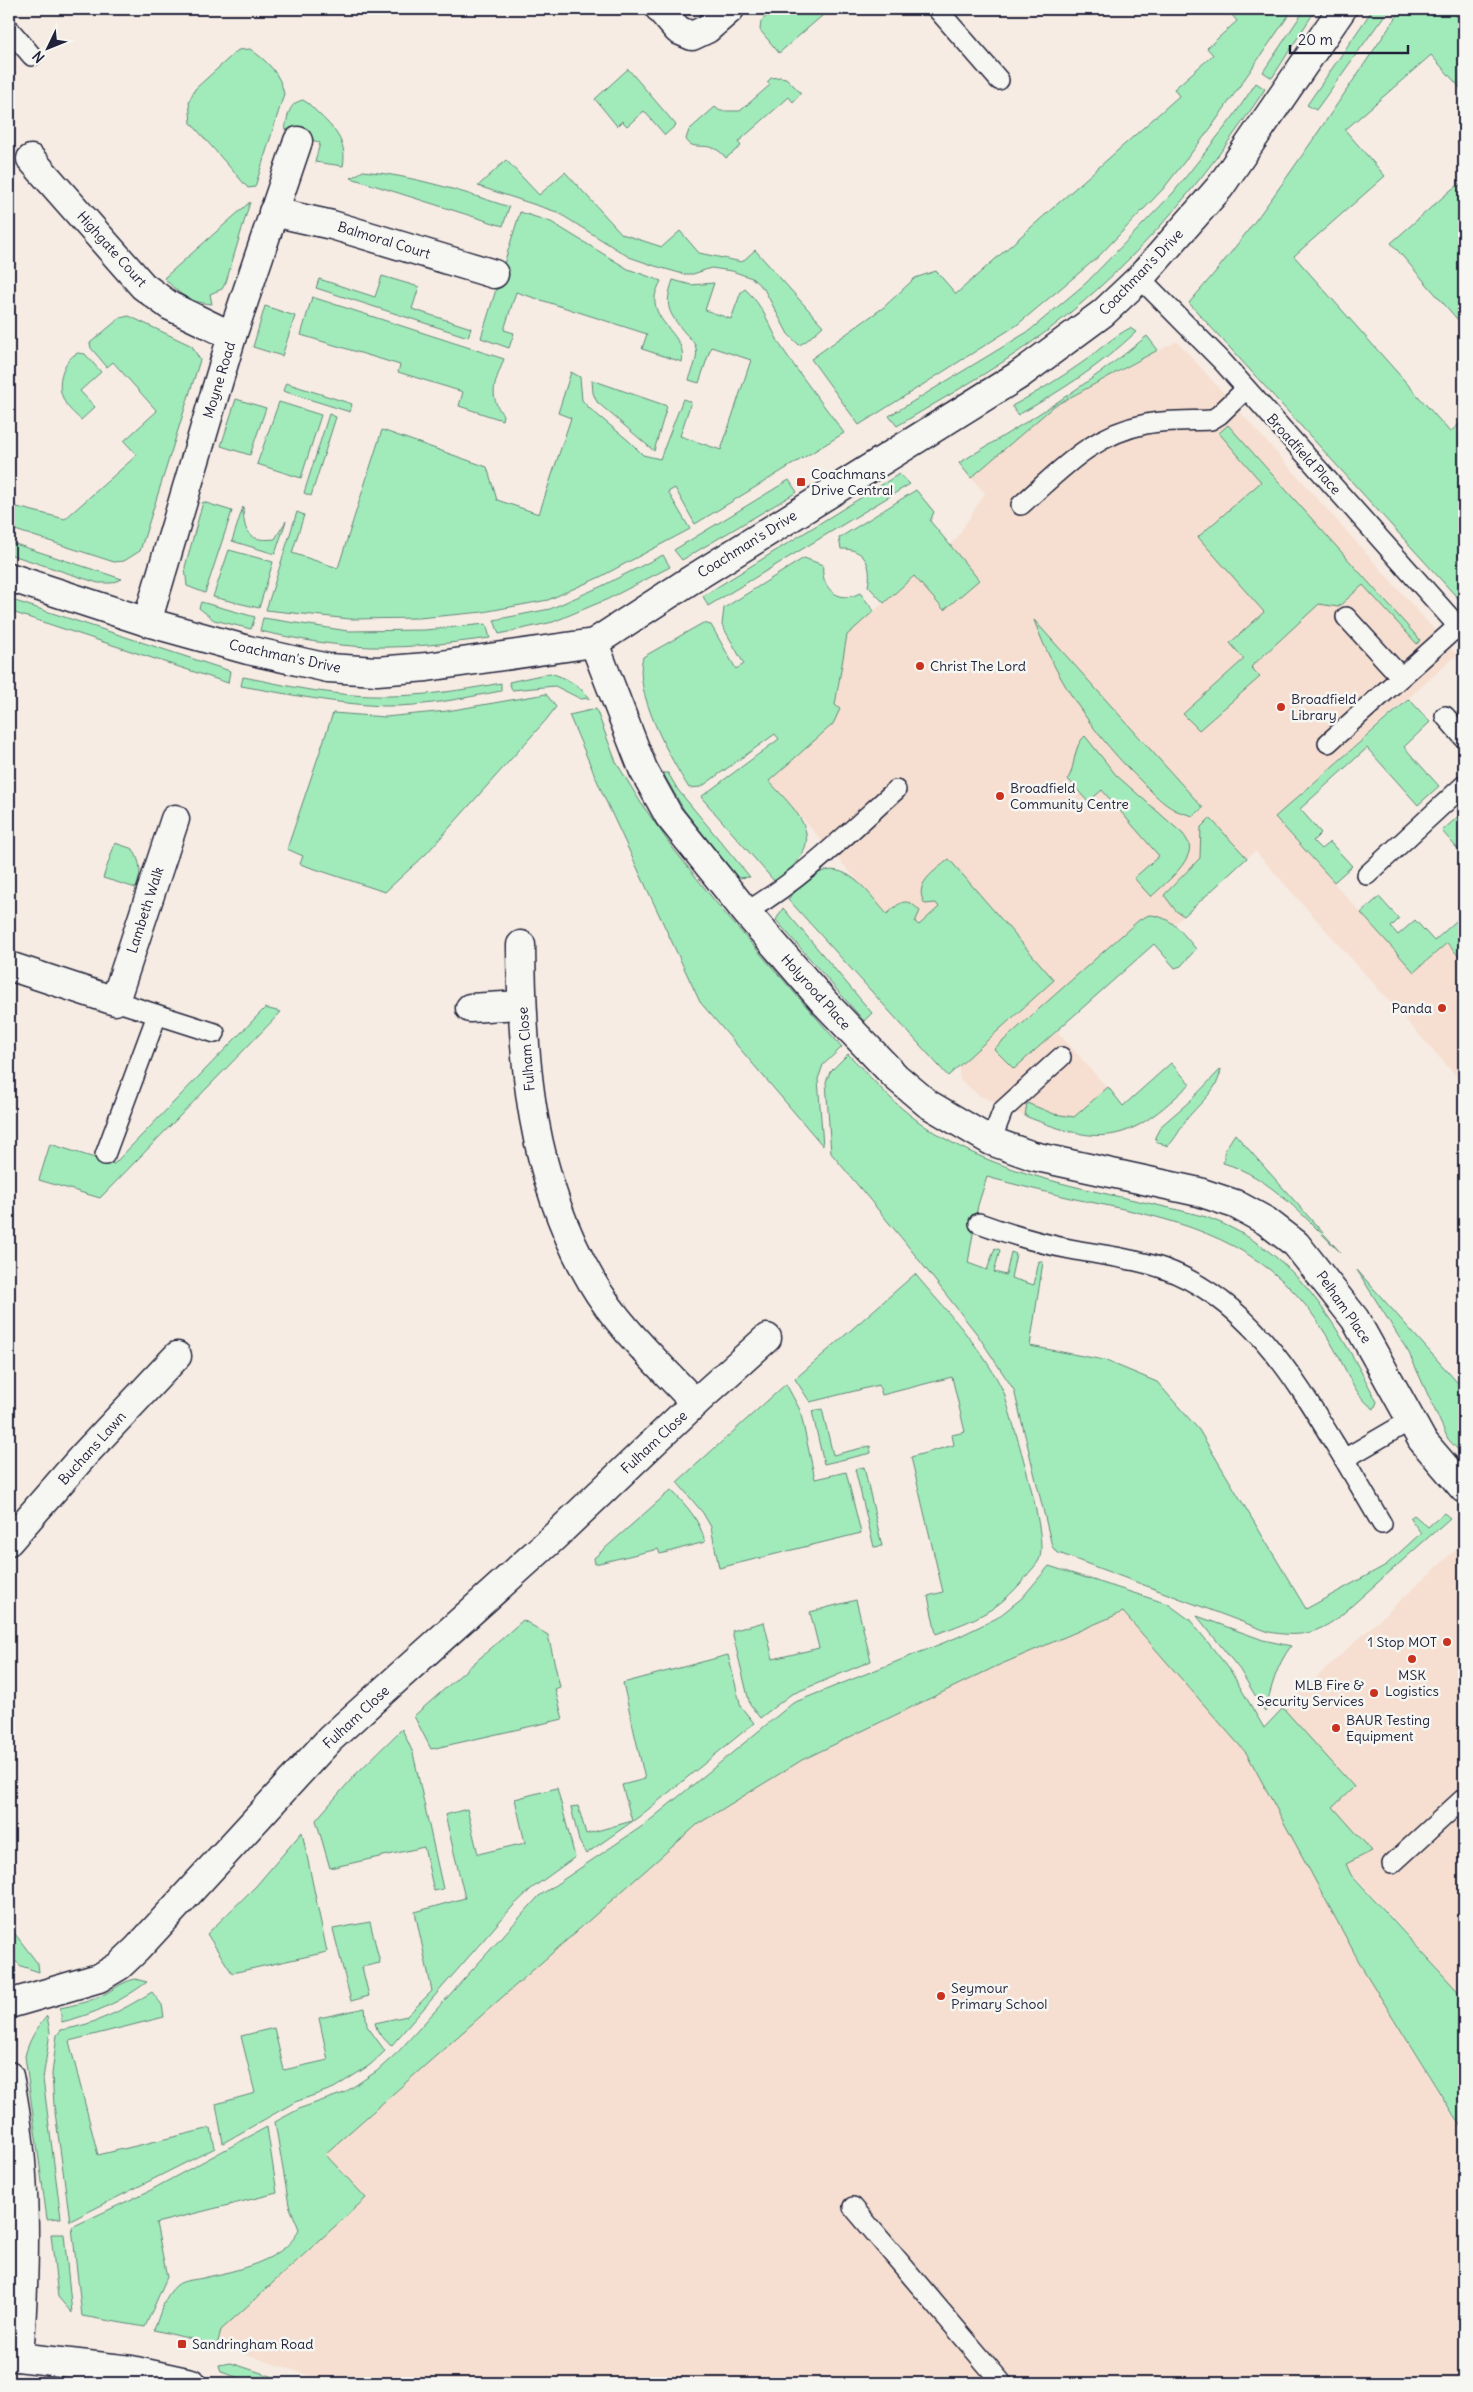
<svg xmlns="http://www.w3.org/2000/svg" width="1473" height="2392" font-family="Delius,sans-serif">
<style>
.built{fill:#f6dfd1}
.green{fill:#a1ebba;stroke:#62867a}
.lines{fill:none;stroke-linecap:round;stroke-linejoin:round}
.service-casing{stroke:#22223b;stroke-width:22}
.minor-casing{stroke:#22223b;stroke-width:31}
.tertiary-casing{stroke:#22223b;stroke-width:31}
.service{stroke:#f6f6f2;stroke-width:19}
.minor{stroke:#f6f6f2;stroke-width:28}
.tertiary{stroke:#f6f6f2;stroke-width:28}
.poi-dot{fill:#c8321e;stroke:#f6f6f2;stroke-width:2}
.labels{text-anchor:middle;stroke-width:5;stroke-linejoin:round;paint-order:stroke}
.street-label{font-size:14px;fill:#22223b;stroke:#f6f6f2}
.poi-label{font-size:14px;fill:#22223b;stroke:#f6f6f2;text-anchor:start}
</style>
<rect width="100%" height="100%" fill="#f6ece3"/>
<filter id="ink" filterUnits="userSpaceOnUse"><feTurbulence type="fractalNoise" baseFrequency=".02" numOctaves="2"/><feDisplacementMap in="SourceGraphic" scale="10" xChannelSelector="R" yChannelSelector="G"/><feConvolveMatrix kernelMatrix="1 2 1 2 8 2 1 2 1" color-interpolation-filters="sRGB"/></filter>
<g filter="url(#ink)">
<g class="built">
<path d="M1177 341 1457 655 1275 817 1414 972 1447 943 1464 942V1085L1255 851 1057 1031 1123 1106 1171 1063 1190 1084 1161 1111 1138 1127 1121 1134 1095 1135 1061 1130 1025 1116 980 1096 960 1080 957 1056 918 925 900 903 887 914 769 781 833 724 847 635 956 539 985 493 971 478 1054 406Z"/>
<path d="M1464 1542V1998L1357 1879 1354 1880 1278 1734 1283 1708Z"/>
<path d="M1123 1612 1247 1754 1363 1969 1464 2135V2383H332L217 2345 220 2330 366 2198 325 2154 698 1824 802 1760 997 1666Z"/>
</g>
<g class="green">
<path d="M775 9H830L779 53 760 30 761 21Z"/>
<path d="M1238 9H1293L1210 129 1163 189 1098 257 1017 325 859 425 811 359 884 307 915 278 936 271 956 294 1179 96 1174 89 1213 55 1207 48 1237 21 1232 15Z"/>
<path d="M1305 9H1316L1272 78 1263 72Z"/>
<path d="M1373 9H1389L1316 110 1307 105Z"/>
<path d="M1402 9H1450L1464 25V92L1431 55 1345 130 1385 176 1294 256 1450 432 1464 420V605L1189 303C1269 212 1333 108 1402 9Z"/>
<path d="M250 49C267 61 280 73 284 94L255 187 248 188 191 123 189 101 195 89 238 50Z"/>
<path d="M628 69 676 125 665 135 644 111 627 126 622 121 617 126 595 99Z"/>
<path d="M780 77 786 78 801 93 793 102 789 97 738 142 741 146 726 158C710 137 693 154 686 139L689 130 715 107 720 111H740L770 85 767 82 771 78Z"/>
<path d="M1256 83 1265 89C1202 184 1126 275 1032 342 989 373 942 399 897 426L889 416 1029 331 1086 283 1173 193 1233 117Z"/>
<path d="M303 100 309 104C327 123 349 137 343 166L315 162 320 143 285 129C288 117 288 103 303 100Z"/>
<path d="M506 160 539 195 565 172 622 234 662 247 680 231 699 253 742 262 755 250 823 326 805 342 799 345 788 334 764 289 752 278 732 271 711 268 693 274H683L655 266 629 257 557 212 478 186Z"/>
<path d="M363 171C414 176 461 191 509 207L503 226 351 178Z"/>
<path d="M1459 185 1464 186V327L1391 243 1452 189Z"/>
<path d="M250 202 226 282 222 289 210 294 212 304C187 302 181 295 164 278Z"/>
<path d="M520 212 551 222 628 269 661 281C659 285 656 291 655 296 652 324 688 336 682 362L642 349 647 334 516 292 504 330 514 333 509 348 481 338Z"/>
<path d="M382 276 419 287 412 309 471 328 468 337 316 288 319 279 375 297Z"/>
<path d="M673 280 691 285 714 283 705 310 731 319 741 292 745 289C764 306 770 328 782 348 801 377 824 405 844 433L695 524 675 488 668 492 690 529 600 577 548 600 483 612 419 618 350 619 266 610 297 512 304 515 292 553 338 568 382 430 487 467 497 500 539 514 571 418 558 413 571 372 580 377 582 400 589 408 629 441 643 455 660 459 683 399 691 402 680 436 721 450 751 360 711 347 699 383 689 380C692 370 700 356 695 345 693 341 688 336 685 333 668 312 664 306 673 280Z"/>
<path d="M312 297 504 359C496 381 487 394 503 415L502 420 459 406 463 392 398 372 400 365 301 335Z"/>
<path d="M265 306 295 316 282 356 253 347Z"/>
<path d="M129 316 192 346 200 360 140 551 124 561 114 562 9 528V505L65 519 137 455 124 441 157 411 113 362 107 367 91 348 90 343 120 318Z"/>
<path d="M1130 328 1136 332C1100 366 1061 391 1018 415L1012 406C1038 392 1062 377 1086 360 1101 348 1113 337 1130 328Z"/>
<path d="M1147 336 1158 350 1054 406 971 478 959 463C1025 423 1089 385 1147 336Z"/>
<path d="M78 353 85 354 101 372 80 391 95 407 81 420C75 414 66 407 63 398 56 384 63 359 78 353Z"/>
<path d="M592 380 667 406 654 451 597 402 593 393Z"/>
<path d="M286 383 352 404 350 412 283 391Z"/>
<path d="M236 399 266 408 250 455 221 446Z"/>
<path d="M279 402 321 415 301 478 257 464Z"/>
<path d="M329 414 336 417 311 496 304 493Z"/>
<path d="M1228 425 1420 640 1417 644 1363 585 1338 607 1319 604 1251 667 1260 677 1199 730 1183 714 1244 659 1230 643 1264 612 1198 537 1261 482 1219 433Z"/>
<path d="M899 474 910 484 708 606 703 596Z"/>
<path d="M789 480 797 492 682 560 674 550Z"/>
<path d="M916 490 934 512 930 521 979 580 944 610 914 576 884 603 868 586C873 565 864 548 841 549L839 538Z"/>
<path d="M203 502 232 511 205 593 187 586 185 567Z"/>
<path d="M243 507C244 532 247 542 275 539L286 521 275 554 232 541Z"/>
<path d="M9 542 122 579 112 583H98L9 554Z"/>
<path d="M229 550 273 562 259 608 213 597Z"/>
<path d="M663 555 670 567 608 599 553 622 499 634 494 620 550 609 602 586Z"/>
<path d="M804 558 823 565C820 587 838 605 860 593L874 611 847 635 835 705 840 709 833 724 769 781C786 801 821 829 800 857 794 867 783 874 775 882L701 797 779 739 775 734 701 787 689 788C671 760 632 690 643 657L703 623 711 625 736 669 744 664 722 625 724 608Z"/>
<path d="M9 599 230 671 228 683 9 611Z"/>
<path d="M201 602 255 617 251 629 214 620 199 608Z"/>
<path d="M263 618 348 631 425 630 486 624 490 638C451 643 411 648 371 647 334 646 296 639 260 631Z"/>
<path d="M1034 620 1203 808 1193 816C1187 814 1181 813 1175 810 1163 804 1153 793 1143 783 1097 739 1056 681 1034 620Z"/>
<path d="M550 673C567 678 578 685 590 698L581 699 555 686 512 690 509 682Z"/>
<path d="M243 677C271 682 298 689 326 692 385 701 443 694 501 683V691C463 698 423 707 384 706 336 704 288 694 241 686Z"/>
<path d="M546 694 556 707 546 720 426 854 385 892 300 864 303 856 287 849 333 713 385 717 447 711Z"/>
<path d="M1409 699 1430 722 1404 747 1439 786 1418 805 1367 748 1300 809 1321 833 1313 841 1321 849 1330 842 1352 866 1334 882 1275 817Z"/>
<path d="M596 709 616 762 641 803 672 847 722 910 842 1047 823 1065 818 1079 823 1146 700 1002 605 799 569 715Z"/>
<path d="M1085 736 1116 775 1183 834C1185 837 1188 841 1189 844 1194 861 1162 886 1151 897L1134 878 1159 856 1102 790 1088 802 1068 779C1076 764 1073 746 1085 736Z"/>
<path d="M663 773H668L678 790 750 877 738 878 684 810Z"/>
<path d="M1463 812 1464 813V856L1442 831Z"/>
<path d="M1210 818 1247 858 1184 916 1176 911 1164 895 1200 858 1201 827Z"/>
<path d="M115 843 133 849C141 864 142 872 136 888L103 878Z"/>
<path d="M949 859 1054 980 948 1076 788 899C797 891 809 875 821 872 850 862 870 896 887 914 900 903 905 895 920 911L915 922 919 925 939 907 936 903 925 904C912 884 935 871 949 859Z"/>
<path d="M1379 897 1399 919 1391 927 1398 935 1415 920 1434 941 1464 914V962L1447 943 1414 972 1361 913Z"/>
<path d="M783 908 872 1013 864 1021 776 920Z"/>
<path d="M1149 915C1172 916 1182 933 1196 949L1181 966 1175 968 1154 944 1014 1069 994 1049 1139 920Z"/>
<path d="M265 1008 281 1012 100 1198 39 1180 50 1144 114 1164Z"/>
<path d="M848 1054C868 1074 888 1098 910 1115 993 1181 1106 1190 1206 1217 1296 1250 1335 1321 1377 1402L1374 1409C1355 1397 1347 1370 1335 1350 1324 1330 1310 1309 1294 1292 1236 1230 1155 1215 1075 1199 1046 1192 1016 1185 987 1177L978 1205 968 1263 987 1270 995 1248 1000 1250 994 1272 1006 1275 1011 1252 1016 1254 1011 1278 1034 1285 1039 1261 1043 1262 1030 1346 1104 1360 1157 1382 1199 1430 1306 1609 1386 1565 1421 1533 1410 1518 1414 1515 1428 1527 1444 1513 1450 1518 1338 1618C1314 1635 1298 1637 1269 1632L1056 1552 1052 1546 1014 1390 977 1334 904 1241 831 1153 826 1082 830 1072Z"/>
<path d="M1171 1063 1190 1084C1128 1143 1105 1148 1025 1116L1027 1103 1054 1114 1074 1117 1108 1087 1123 1106Z"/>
<path d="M1221 1069C1218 1091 1199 1103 1186 1120 1180 1129 1176 1138 1168 1146L1157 1142 1155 1137 1161 1126 1190 1101Z"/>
<path d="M1235 1134 1340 1252C1306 1219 1270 1176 1223 1163L1226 1148Z"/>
<path d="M1357 1270 1464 1390V1454L1460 1452 1448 1439 1409 1353Z"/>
<path d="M915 1274C946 1311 984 1349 1004 1393 1012 1422 1050 1537 1039 1560 1036 1566 1029 1572 1025 1578 997 1612 976 1619 936 1634L928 1596 943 1592 911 1457 954 1445 952 1435 965 1432 952 1377 882 1395 879 1385 810 1402 795 1379Z"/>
<path d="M786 1384 800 1410 815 1479 846 1472 861 1533 719 1568 711 1527 703 1513 677 1482Z"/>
<path d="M822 1409 833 1455 870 1446 871 1453 824 1464 812 1411Z"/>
<path d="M864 1467 882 1546 874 1547 855 1469Z"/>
<path d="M671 1490C686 1505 700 1520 705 1542L660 1554 658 1549 595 1564 594 1558Z"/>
<path d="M1049 1566 1168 1604 1190 1620 1230 1670 1264 1728 1283 1708 1354 1787 1333 1807 1372 1851 1346 1864 1351 1875 1464 1998V2132L1363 1969 1247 1754 1123 1612 997 1666 802 1760 698 1824 325 2154 366 2198 221 2330 217 2345 154 2330C160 2315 164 2295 177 2285 183 2280 195 2280 203 2278 234 2271 286 2261 299 2229L289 2205 275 2122 301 2108 344 2093 377 2071 398 2052 539 1896 644 1825 793 1703 958 1637 997 1618 1022 1598Z"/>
<path d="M856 1600 871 1661 790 1695 760 1718 750 1705 732 1631 764 1622 773 1659 819 1648 810 1612Z"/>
<path d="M1197 1616 1263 1640 1291 1646C1276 1666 1271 1688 1265 1712L1240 1670Z"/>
<path d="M523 1620 548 1635 560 1687 555 1689 563 1719 431 1749 414 1716Z"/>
<path d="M728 1655 741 1707 754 1723 640 1816 586 1854 579 1841 571 1807 578 1806 586 1834 632 1821 622 1785 645 1779 623 1683Z"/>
<path d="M402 1729 413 1753 443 1889 434 1891 424 1847 330 1868 316 1820 355 1775Z"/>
<path d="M557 1788 575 1857 531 1889 513 1906 391 2046 378 2032 375 2023 407 2016 432 1991 415 1912 465 1898 445 1815 467 1809 478 1854 525 1843 515 1799Z"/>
<path d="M302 1832 327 1952 232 1973 207 1934 256 1886Z"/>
<path d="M370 1922 380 1963 362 1967 369 1996 351 2001 333 1929Z"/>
<path d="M9 1926 38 1964 39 1972 21 1966 9 1956Z"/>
<path d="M135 1979 147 1982C120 2002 95 2014 62 2022L60 2008C74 2005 89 2002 103 1995 114 1989 122 1982 135 1979Z"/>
<path d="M152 1992 162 2005 164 2017 69 2041 98 2155 211 2128 215 2148 70 2221 54 2105 52 2074 57 2035 61 2030C97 2024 121 2011 152 1992Z"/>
<path d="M365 2008 367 2026 385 2051 370 2065 334 2088 295 2102 223 2143 216 2104 255 2093 241 2036 274 2028 284 2070 328 2060 319 2018Z"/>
<path d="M47 2016 50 2032 43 2079 61 2218 47 2219 25 2056C29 2040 36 2029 47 2016Z"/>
<path d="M267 2127 277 2193 156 2223 167 2277 145 2327 82 2316 72 2227 149 2191Z"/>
<path d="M51 2234H64L72 2313 58 2297Z"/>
<path d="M231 2363 292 2383H255L221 2372 219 2365Z"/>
<path d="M9 2379H11L65 2383H9Z"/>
</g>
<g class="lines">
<g class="service-casing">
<g id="service">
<path d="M937 9 999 80"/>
<path d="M9 29 32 56"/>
<path d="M1140 278 1221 360 1464 633"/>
<path d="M1021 505C1061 470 1091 435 1146 424 1167 420 1189 421 1211 420L1219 415 1246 389"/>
<path d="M1346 617 1401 677"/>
<path d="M1445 716 1464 738"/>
<path d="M1328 743 1458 626"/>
<path d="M1367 875 1464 785"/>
<path d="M746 912C802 879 848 833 896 790"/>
<path d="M115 1001 215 1033"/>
<path d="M991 1141 1003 1110 1061 1057"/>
<path d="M105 1155 157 1015"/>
<path d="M979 1223C1009 1234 1038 1243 1070 1249 1100 1255 1133 1258 1162 1268 1251 1299 1298 1384 1344 1459L1411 1420"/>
<path d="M1344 1459 1382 1524"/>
<path d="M1392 1864 1464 1798"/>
<path d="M853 2207 1002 2383"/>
</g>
</g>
<g class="minor-casing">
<g id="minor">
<path d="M660 9 678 30 692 36 707 29 730 9"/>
<path d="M31 159 143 286 170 306 232 336"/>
<path d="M273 212 332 225 494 274"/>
<path d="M147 622 232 336 298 141"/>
<path d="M594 643 643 769 669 816 746 912 825 1003 896 1077 928 1104 991 1141 1033 1156 1199 1192 1235 1204 1266 1221 1296 1244 1355 1319 1422 1440 1464 1489"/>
<path d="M9 966 115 1001 175 819"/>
<path d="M470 1008 521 1005"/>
<path d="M695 1403 767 1338"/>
<path d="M9 1541 84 1455 177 1356"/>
<path d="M9 2004 99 1978 119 1966 137 1949 330 1739 554 1537 695 1403C660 1365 618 1327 592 1282 531 1177 522 1063 521 945"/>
<path d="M9 2076C28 2169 26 2263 19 2357"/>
</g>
</g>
<g class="tertiary-casing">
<g id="tertiary">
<path d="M9 577 147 622 248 650 328 668 377 671 427 667 594 643 686 583 1019 375 1103 313 1140 278 1220 187 1342 9"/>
<path d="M9 2356 131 2370 191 2383"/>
</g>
</g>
<use href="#service" class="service"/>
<use href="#minor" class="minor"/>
<use href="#tertiary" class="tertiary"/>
</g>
</g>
<g class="poi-dot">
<rect x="796" y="477" width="10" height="10" rx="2.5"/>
<circle cx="920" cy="666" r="5"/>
<circle cx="1281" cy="707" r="5"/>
<circle cx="1000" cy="796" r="5"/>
<circle cx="1442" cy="1008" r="5"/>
<circle cx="1447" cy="1642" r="5"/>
<circle cx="1412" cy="1659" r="5"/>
<circle cx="1374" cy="1693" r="5"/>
<circle cx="1336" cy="1728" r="5"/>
<circle cx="941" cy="1996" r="5"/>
<rect x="177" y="2339" width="10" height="10" rx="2.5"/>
</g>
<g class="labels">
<g class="street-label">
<text transform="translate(384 240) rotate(17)" y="5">Balmoral Court</text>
<text transform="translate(112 249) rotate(48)" y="5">Highgate Court</text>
<text transform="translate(1141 272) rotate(-46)" y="5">Coachman's Drive</text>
<text transform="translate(219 380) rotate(-73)" y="5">Moyne Road</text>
<text transform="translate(1304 454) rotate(48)" y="5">Broadfield Place</text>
<text transform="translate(747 544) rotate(-32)" y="5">Coachman's Drive</text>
<text transform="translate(285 656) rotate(12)" y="5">Coachman's Drive</text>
<text transform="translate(145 910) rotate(-72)" y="5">Lambeth Walk</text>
<text transform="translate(816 992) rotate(48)" y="5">Holyrood Place</text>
<text transform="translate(526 1049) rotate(-95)" y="5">Fulham Close</text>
<text transform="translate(1344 1307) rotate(55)" y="5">Pelham Place</text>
<text transform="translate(654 1442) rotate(-43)" y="5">Fulham Close</text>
<text transform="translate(92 1448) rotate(-48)" y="5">Buchans Lawn</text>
<text transform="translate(356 1717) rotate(-43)" y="5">Fulham Close</text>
</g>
<g class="poi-label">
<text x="811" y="479">Coachmans<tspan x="811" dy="16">Drive Central</tspan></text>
<text x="930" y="671">Christ The Lord</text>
<text x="1291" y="704">Broadfield<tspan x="1291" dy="16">Library</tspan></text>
<text x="1010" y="793">Broadfield<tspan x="1010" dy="16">Community Centre</tspan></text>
<text x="1432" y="1013" text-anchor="end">Panda</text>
<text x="1437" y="1647" text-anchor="end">1 Stop MOT</text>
<text x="1412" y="1680" text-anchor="middle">MSK<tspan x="1412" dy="16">Logistics</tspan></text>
<text x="1364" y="1690" text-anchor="end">MLB Fire &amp;<tspan x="1364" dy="16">Security Services</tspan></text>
<text x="1346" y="1725">BAUR Testing<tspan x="1346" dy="16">Equipment</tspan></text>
<text x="951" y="1993">Seymour<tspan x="951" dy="16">Primary School</tspan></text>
<text x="192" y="2349">Sandringham Road</text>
</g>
</g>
<rect width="1473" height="2392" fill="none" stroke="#f6f6f2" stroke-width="30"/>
<rect x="15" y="15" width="1443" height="2362" fill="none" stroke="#22223b" stroke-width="2" filter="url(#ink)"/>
<g transform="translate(48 48) rotate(227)" stroke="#f6f6f2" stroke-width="4" paint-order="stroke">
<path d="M0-4L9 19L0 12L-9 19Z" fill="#22223b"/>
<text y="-8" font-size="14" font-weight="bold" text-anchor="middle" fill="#22223b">N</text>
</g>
<path d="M1290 45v8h118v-8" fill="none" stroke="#22223b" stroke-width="2.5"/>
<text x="1298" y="45" font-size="15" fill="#22223b" stroke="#f6f6f2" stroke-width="4" paint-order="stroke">20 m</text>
</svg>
